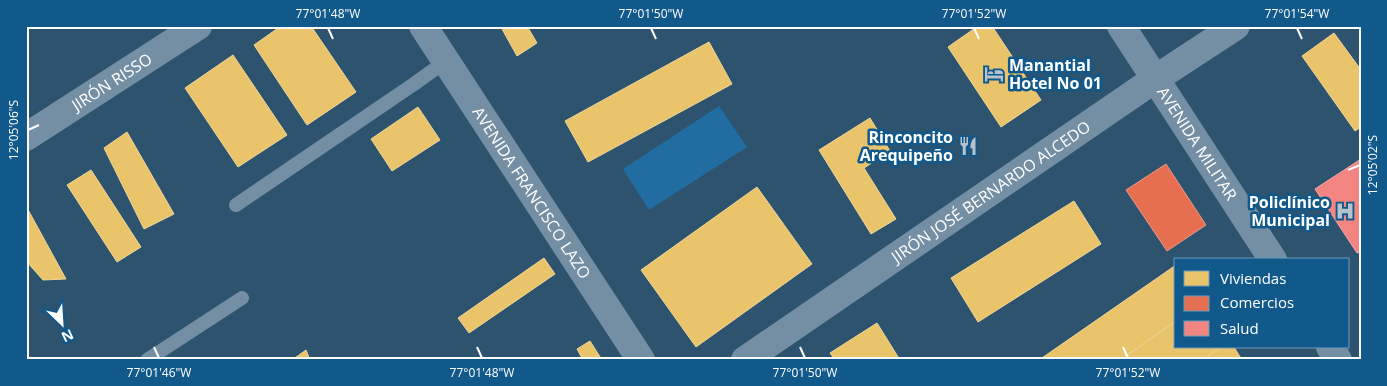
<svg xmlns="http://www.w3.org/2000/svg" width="1387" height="386" font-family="'Open Sans',sans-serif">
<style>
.green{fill:#216da1}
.homes{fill:#e9c46a;stroke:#f0d697}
.shops{fill:#e76f51;stroke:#ee9a85}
.health{fill:#f28482;stroke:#f6a9a8}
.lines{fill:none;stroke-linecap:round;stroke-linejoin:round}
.service{stroke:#748fa4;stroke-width:14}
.minor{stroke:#748fa4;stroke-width:28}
.ticks{fill:none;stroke:#fff;stroke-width:2}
.labels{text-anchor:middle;stroke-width:5;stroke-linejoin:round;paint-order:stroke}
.poi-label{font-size:16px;font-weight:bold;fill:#fff;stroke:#11588b;text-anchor:end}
.street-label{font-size:16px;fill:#fff;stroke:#11588b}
.neatline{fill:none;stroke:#fff;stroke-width:2}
.ticks-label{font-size:12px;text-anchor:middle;fill:#fff}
</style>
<rect width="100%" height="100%" fill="#2d536f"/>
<path class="green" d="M719 106 747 147 649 210 623 169Z"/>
<g class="homes">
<path d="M281 26H311L356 92 307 125 254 45Z"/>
<path d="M506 26H527L537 43 517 56 502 29Z"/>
<path d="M978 26H992L1041 100 1001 127 948 47Z"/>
<path d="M1334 33 1361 70V127L1355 131 1302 56Z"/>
<path d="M709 42 732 84 588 162 565 121Z"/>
<path d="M233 55 287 135 238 167 185 88Z"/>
<path d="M418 107 440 140 392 171 371 139Z"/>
<path d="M870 118 890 151 864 168 896 219 871 234 819 150Z"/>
<path d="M127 132 174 214 144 229 104 148Z"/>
<path d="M91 170 141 247 117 262 67 185Z"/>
<path d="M757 187 812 264 696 347 641 270Z"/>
<path d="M1074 201 1101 244 978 322 951 278Z"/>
<path d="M26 206 66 279 43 280 26 261Z"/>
<path d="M544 258 555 274 469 333 458 318Z"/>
<path d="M1176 265V321L1120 360H1039Z"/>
<path d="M1176 321V347H1221L1203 360H1120Z"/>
<path d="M877 323 900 360H835L830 353Z"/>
<path d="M590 341 602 360H583L577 349Z"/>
<path d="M1221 347H1234L1242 360H1203Z"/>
<path d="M306 350 310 360H292Z"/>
</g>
<path class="shops" d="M1166 164 1206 225 1167 251 1126 190Z"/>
<path class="health" d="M1361 159V251L1357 253 1315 189Z"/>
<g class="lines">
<g class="service">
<path d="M236 205 414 84 446 61"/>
<path d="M147 360 242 298"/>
</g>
<g class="minor">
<path id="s1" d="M423 26 641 360"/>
<path id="s2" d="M1121 26 1273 260"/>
<path id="s3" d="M26 137 198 26"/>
<path d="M1330 347 1338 360"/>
<path id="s4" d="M745 360 1155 79 1236 26"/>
</g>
</g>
<path class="ticks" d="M328 28 333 39M651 28 656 39M974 28 979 39M1297 28 1302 39M28 130 39 125M1348 170 1360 165M154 347 159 358M477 347 482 358M800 347 805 358M1123 347 1128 358"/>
<defs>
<g id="hotel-bare" transform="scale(1.5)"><path d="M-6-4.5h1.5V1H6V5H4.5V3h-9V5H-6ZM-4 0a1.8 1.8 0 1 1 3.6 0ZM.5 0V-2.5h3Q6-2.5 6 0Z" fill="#b6c3cd" stroke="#11588b" stroke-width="2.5" paint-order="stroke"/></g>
<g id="restaurant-bare" transform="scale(1.5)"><path d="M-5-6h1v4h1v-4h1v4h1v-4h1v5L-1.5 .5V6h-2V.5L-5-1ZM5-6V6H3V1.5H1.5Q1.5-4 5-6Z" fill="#b6c3cd" stroke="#11588b" stroke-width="2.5" paint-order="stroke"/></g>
<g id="hospital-bare" transform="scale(1.5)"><path d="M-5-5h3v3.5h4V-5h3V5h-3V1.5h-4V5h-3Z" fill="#b6c3cd" stroke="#11588b" stroke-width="2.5" paint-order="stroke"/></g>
</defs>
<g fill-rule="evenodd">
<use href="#hotel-bare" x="994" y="74"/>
<use href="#restaurant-bare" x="968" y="146"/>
<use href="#hospital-bare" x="1345" y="211"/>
</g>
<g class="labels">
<g class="poi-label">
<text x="1009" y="71" text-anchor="start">Manantial<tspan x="1009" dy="18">Hotel No 01</tspan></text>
<text x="953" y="143">Rinconcito<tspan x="953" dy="18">Arequipeño</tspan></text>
<text x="1330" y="208">Policlínico<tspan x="1330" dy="18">Municipal</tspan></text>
</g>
<g class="street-label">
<text dy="6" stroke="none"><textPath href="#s3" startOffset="102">JIRÓN RISSO</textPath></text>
<text dy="6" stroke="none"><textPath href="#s2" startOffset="140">AVENIDA MILITAR</textPath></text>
<text dy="6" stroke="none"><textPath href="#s4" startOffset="298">JIRÓN JOSÉ BERNARDO ALCEDO</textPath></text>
<text dy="6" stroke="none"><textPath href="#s1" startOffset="199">AVENIDA FRANCISCO LAZO</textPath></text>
</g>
</g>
<rect width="1387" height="386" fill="none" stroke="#11588b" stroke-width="55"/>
<rect x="1174" y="258" width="175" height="90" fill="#11588b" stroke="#709bb9"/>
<rect x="1184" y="271" width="25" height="15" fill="#e9c46a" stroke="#709bb9"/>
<text x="1220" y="284" font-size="15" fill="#ffffff">Viviendas</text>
<rect x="1184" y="296" width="25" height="15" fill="#e76f51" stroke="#709bb9"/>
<text x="1220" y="308" font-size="15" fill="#ffffff">Comercios</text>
<rect x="1184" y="321" width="25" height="15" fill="#f28482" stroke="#709bb9"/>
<text x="1220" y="334" font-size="15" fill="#ffffff">Salud</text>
<g transform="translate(62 324) rotate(155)" stroke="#11588b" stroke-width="4" paint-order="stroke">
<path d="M0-4L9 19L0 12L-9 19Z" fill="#ffffff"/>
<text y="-8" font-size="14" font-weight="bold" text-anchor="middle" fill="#ffffff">N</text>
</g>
<rect x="28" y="28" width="1332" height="330" class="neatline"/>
<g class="ticks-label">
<text x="328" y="18">77°01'48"W</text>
<text x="651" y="18">77°01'50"W</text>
<text x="974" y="18">77°01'52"W</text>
<text x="1297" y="18">77°01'54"W</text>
<text transform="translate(14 130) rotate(-90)" y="4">12°05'06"S</text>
<text transform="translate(1373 165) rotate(-90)" y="4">12°05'02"S</text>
<text x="159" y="377">77°01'46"W</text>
<text x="482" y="377">77°01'48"W</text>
<text x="805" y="377">77°01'50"W</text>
<text x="1128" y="377">77°01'52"W</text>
</g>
</svg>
